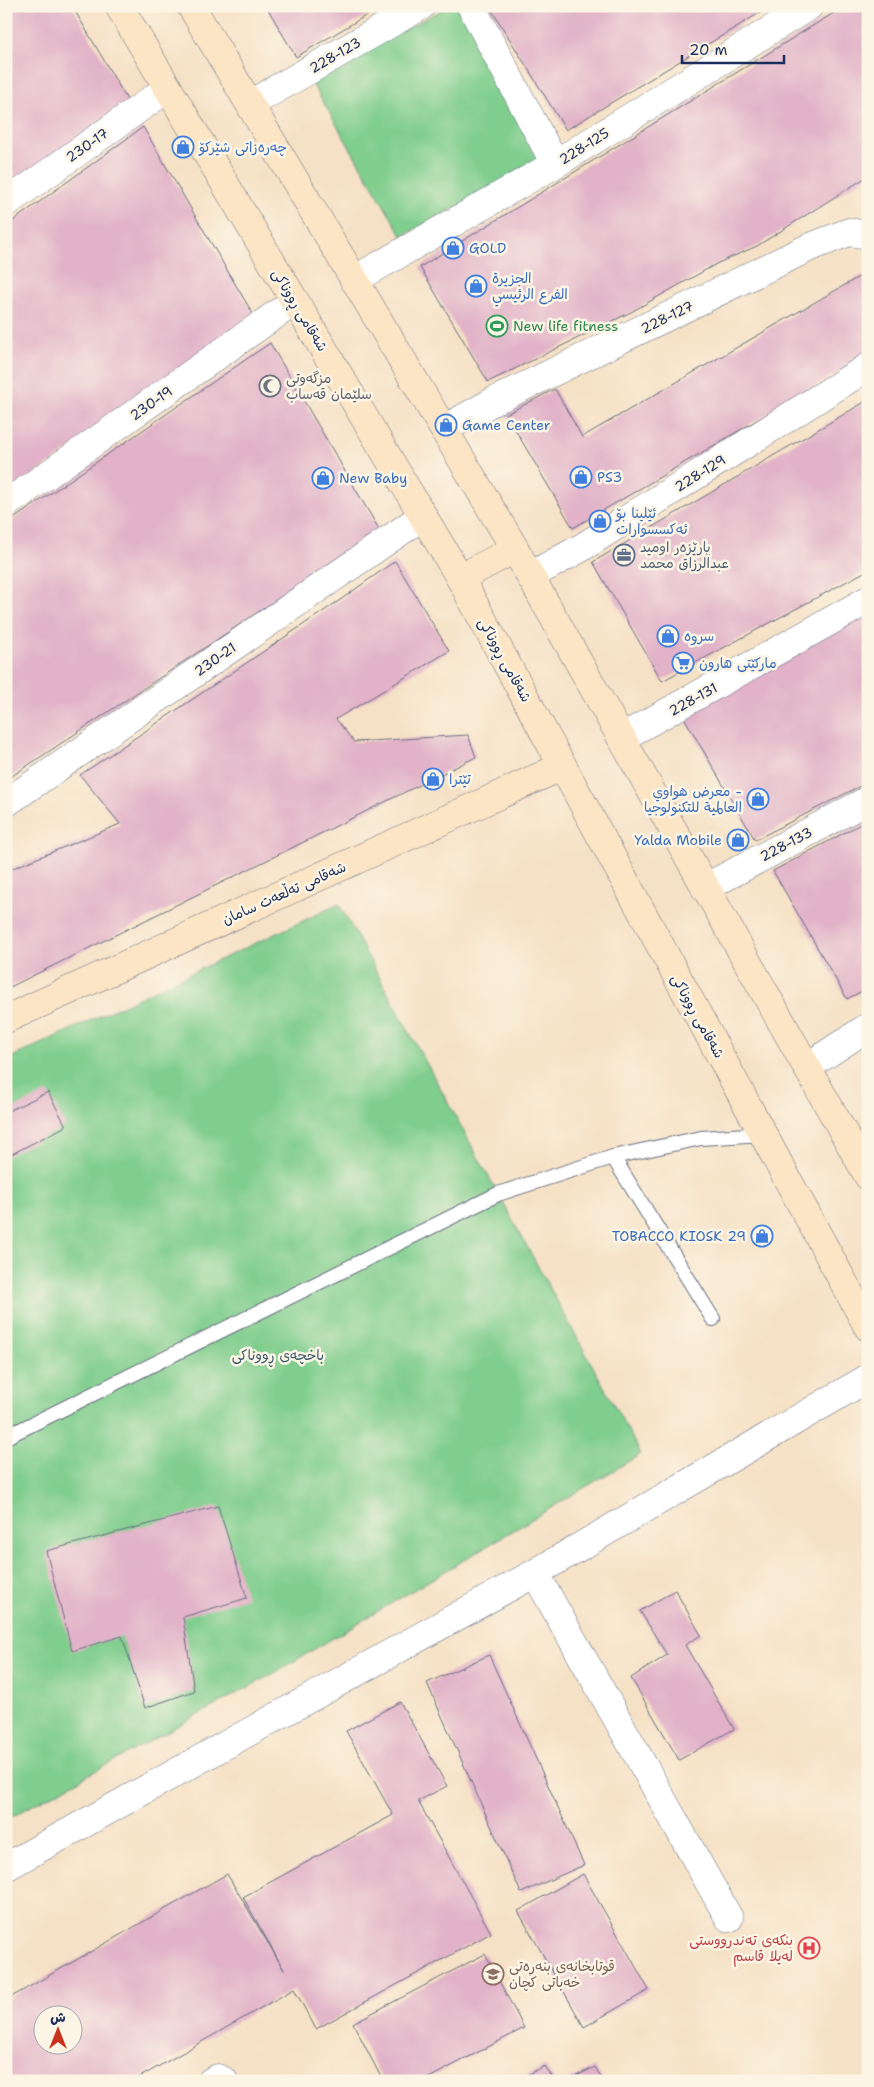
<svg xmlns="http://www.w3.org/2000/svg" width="874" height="2087" font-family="'Shantell Sans','Playpen Sans Arabic',sans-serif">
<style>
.green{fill:#80ce8e;stroke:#4e7e76}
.building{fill:#e1b2c8;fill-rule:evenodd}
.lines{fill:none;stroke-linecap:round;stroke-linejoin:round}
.lane-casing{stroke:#676d82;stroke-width:16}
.street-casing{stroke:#676d82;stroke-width:29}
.secondary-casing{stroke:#676d82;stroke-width:29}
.lane{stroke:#fff;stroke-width:14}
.street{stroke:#fff;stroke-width:28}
.secondary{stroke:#fce5c4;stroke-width:28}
.labels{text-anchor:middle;stroke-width:5;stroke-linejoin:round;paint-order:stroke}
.street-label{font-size:14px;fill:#1b2f5e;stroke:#fcf5e5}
.shop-label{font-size:14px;fill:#366cbe;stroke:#fcf5e5;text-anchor:start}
.leisure-label{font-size:14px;fill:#27864d;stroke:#fcf5e5;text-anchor:start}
.worship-label{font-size:14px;fill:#5b616d;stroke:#fcf5e5;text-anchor:start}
.service-label{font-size:14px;fill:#4e5e75;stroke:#fcf5e5;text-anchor:start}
.park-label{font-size:14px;fill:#34576a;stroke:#fcf5e5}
.health-label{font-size:14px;fill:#be3a42;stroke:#fcf5e5;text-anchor:end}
.education-label{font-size:14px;fill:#785e54;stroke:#fcf5e5;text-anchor:start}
</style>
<rect width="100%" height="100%" fill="#fcf5e5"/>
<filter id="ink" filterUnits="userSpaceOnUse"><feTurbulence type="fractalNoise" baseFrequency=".02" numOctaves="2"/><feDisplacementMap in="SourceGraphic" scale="10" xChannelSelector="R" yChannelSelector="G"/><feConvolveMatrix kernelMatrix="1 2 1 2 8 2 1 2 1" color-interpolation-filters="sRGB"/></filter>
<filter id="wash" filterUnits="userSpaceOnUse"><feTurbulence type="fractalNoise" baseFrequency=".0096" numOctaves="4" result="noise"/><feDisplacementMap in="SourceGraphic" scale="20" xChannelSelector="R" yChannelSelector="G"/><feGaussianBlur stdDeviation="1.12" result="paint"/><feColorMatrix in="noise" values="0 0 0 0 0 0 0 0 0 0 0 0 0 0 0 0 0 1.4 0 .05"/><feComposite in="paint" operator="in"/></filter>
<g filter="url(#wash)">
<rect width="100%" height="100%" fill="#f5e1c5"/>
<g class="green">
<path d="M449 6H462L546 160 402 236 310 80Z"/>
<path d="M339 904 641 1454 278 1671 6 1820V1060Z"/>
</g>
<g id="blocks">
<g class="building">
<path d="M6 6H72L129 103 6 190Z"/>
<path d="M266 6H382L296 57Z"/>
<path d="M489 6H771L566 130Z"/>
<path d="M845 6H868V176L757 246 718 263 631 312 488 382 420 267Z"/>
<path d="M143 127 254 316 6 495V226Z"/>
<path d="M862 275 868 282V355L573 528 506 414 555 389 582 437Z"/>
<path d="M270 343 380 531 6 780V524Z"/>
<path d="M868 400V570L662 681 593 562Z"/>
<path d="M395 561 449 651 336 719 354 742 468 735 476 757 6 989V871L120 824 80 775 343 598Z"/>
<path d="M868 613V782L755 840 682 714Z"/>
<path d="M868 820V988L847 999 773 871Z"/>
<path d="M48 1092 66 1126 6 1157V1112Z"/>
<path d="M218 1506 247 1598 183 1617 194 1691 145 1708 122 1636 72 1651 46 1551Z"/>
<path d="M675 1590 701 1635 685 1645 734 1729 679 1760 631 1678 667 1655 640 1611Z"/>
<path d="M489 1655 584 1865 521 1893 427 1683Z"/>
<path d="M400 1702 447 1786 418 1801 491 1933 316 2029 294 1989 133 2081H6V2000L227 1874 284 1970 243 1897 393 1815 346 1731ZM42 2014H72V2044H42Z"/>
<path d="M583 1874 649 1990 584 2027 518 1911Z"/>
<path d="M485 1954 524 2028 423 2081H383L353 2023Z"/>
<path d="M545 2066 555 2081H515Z"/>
<path d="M595 2067 603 2081H566Z"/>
</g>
</g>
</g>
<g filter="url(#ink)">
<use href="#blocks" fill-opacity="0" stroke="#676d82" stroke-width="1"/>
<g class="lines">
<g class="lane-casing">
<g id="lane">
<path d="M613 1157 713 1319"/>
<path d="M6 1437 498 1194 613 1157 701 1138 762 1134"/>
</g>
</g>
<g class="street-casing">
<g id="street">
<path d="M471 6 555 164"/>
<path d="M250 104 421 6"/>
<path d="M6 203 168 88"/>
<path d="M354 280 555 164 809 6"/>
<path d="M444 429 494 401 808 248 849 232 868 235"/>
<path d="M6 504 295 301"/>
<path d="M530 576 581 548 868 367"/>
<path d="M621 738 868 600"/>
<path d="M6 803 423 516"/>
<path d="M705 888 868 800"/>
<path d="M807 1067 868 1027"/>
<path d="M535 1573 729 1918"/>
<path d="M6 1867 535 1573 868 1378"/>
<path d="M212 2081 218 2078 224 2081"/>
</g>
</g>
<g class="secondary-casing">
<g id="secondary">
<path d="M119 6 460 578 868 1327"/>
<path d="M191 6 515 549 868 1176"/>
<path d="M460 578 515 549"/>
<path d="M6 1019 563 766"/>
</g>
</g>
<use href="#lane" class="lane"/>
<use href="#street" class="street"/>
<use href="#secondary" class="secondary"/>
</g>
</g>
<defs>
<g id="shop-ring" transform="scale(1.125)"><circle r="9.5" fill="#fcf5e5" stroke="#3f7fe0" stroke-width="1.5"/><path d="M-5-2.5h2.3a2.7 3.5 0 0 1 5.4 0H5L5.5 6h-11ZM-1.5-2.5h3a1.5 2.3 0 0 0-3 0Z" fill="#3f7fe0"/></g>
<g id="stadium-ring" transform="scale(1.125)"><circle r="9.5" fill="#fcf5e5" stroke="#2e9e5b" stroke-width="1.5"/><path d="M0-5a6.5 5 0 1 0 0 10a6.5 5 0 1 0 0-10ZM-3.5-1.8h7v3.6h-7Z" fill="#2e9e5b"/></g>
<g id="mosque-ring" transform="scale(1.125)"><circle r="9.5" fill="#fcf5e5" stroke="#6b7280" stroke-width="1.5"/><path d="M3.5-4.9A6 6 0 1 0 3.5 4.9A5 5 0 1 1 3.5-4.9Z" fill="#6b7280"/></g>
<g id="office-ring" transform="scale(1.125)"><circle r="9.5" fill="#fcf5e5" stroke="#5c6f8a" stroke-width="1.5"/><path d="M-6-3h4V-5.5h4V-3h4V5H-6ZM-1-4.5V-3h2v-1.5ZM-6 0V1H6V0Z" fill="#5c6f8a"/></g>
<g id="supermarket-ring" transform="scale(1.125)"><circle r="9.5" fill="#fcf5e5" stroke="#3f7fe0" stroke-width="1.5"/><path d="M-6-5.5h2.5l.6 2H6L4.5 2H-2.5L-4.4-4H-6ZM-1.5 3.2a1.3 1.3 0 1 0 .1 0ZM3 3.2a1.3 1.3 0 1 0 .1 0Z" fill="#3f7fe0"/></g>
<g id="hospital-ring" transform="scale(1.125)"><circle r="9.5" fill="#fcf5e5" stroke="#e0444e" stroke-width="1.5"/><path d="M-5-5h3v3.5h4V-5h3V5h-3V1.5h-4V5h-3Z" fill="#e0444e"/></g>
<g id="school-ring" transform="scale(1.125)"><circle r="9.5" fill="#fcf5e5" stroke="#8d6e63" stroke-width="1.5"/><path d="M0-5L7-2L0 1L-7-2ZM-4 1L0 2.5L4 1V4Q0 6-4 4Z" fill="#8d6e63"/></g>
</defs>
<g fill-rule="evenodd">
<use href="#shop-ring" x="183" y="147"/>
<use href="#shop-ring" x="453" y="248"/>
<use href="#shop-ring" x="476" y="286"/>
<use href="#stadium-ring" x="497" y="326"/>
<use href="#mosque-ring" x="270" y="386"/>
<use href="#shop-ring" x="446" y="425"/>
<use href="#shop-ring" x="581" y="477"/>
<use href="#shop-ring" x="323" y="478"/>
<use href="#shop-ring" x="600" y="521"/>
<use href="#office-ring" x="624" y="555"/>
<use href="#shop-ring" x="668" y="636"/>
<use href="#supermarket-ring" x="683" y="663"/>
<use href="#shop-ring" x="433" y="779"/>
<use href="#shop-ring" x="758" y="799"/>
<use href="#shop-ring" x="738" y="840"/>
<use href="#shop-ring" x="762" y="1236"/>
<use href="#hospital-ring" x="809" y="1948"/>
<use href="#school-ring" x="493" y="1974"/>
</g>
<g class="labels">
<g class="street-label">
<text transform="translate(335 55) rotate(-30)" y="5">228-123</text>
<text transform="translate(87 145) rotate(-35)" y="5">230-17</text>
<text transform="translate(584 146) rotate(-32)" y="5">228-125</text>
<text transform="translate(300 310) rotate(59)" y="5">شەقامی ڕووناکی</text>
<text transform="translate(667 317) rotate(-26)" y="5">228-127</text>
<text transform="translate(151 403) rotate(-35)" y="5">230-19</text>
<text transform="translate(700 473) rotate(-32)" y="5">228-129</text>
<text transform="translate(215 659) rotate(-35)" y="5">230-21</text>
<text transform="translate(505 660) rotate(61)" y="5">شەقامی ڕووناکی</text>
<text transform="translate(693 699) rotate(-29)" y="5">228-131</text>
<text transform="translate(786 844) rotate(-28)" y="5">228-133</text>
<text transform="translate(284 893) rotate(-24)" y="5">شەقامی تەڵعەت سامان</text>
<text transform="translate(698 1016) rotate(61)" y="5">شەقامی ڕووناکی</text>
</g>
<g class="shop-label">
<text x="199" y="152">چەرەزاتی شێرکۆ</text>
<text x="469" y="253">GOLD</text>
<text x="492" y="283">الجزيرة<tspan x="492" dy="16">الفرع الرئيسي</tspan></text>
<text x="462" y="430">Game Center</text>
<text x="597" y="482">PS3</text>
<text x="339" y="483">New Baby</text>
<text x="616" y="518">ئێلینا بۆ<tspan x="616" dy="16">ئەکسسوارات</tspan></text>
<text x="684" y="641">سروە</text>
<text x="699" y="668">مارکێتی هارون</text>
<text x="449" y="784">تێترا</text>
<text x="742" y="796" text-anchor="end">معرض هواوي -<tspan x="742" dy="16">العالمية للتكنولوجيا</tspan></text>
<text x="722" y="845" text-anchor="end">Yalda Mobile</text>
<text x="746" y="1241" text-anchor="end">TOBACCO KIOSK 29</text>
</g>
<g class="leisure-label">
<text x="513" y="331">New life fitness</text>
</g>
<g class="worship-label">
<text x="286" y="383">مزگەوتی<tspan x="286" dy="16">سلێمان قەساب</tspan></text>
</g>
<g class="service-label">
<text x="640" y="552">پارێزەر اومید<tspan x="640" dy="16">عبدالرزاق محمد</tspan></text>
</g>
<g class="park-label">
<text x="278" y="1360">باخچەی ڕووناکی</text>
</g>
<g class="health-label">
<text x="793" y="1945">بنکەی تەندرووستی<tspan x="793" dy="16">لەیلا قاسم</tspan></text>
</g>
<g class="education-label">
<text x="509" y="1971">قوتابخانەی بنەڕەتی<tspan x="509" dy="16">خەباتی کچان</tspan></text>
</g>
</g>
<rect width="874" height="2087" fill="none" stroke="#fcf5e5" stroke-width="25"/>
<g transform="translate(58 2030)"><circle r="24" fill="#fcf5e5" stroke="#a2a6af"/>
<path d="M0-4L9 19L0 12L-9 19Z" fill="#c8321e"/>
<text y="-8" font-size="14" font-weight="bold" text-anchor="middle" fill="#1b2f5e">ش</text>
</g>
<path d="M682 55v8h102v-8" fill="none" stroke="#1b2f5e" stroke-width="2.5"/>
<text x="689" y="55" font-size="15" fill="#1b2f5e" stroke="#fcf5e5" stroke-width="4" paint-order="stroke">20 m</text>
</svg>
